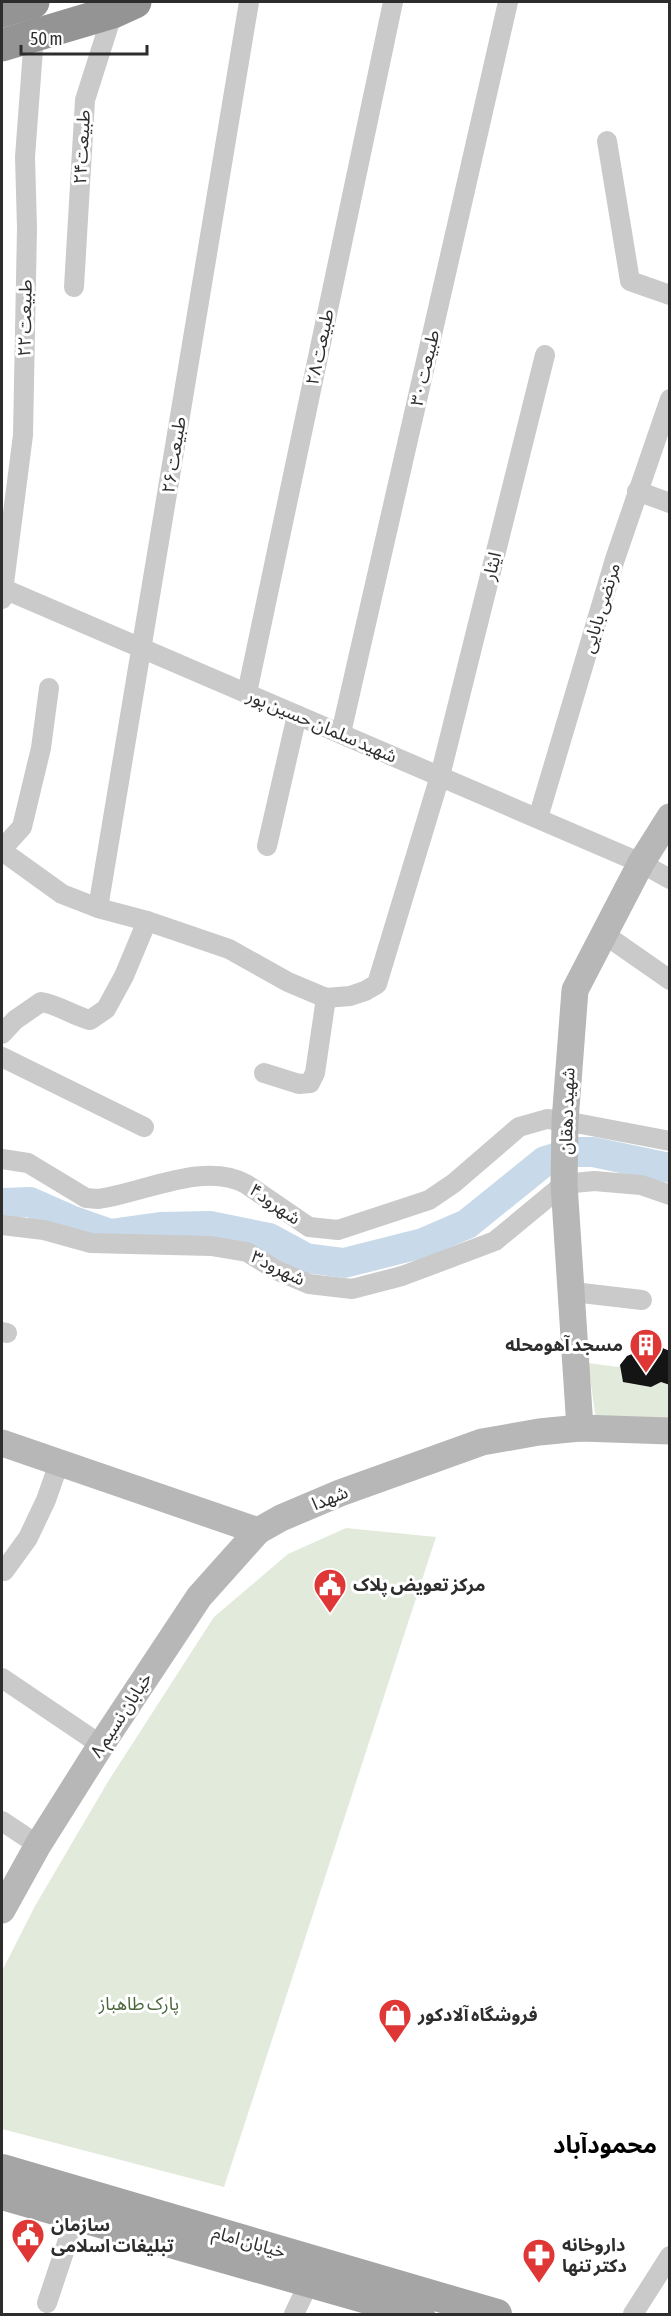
<svg xmlns="http://www.w3.org/2000/svg" width="671" height="2316" font-family="'Asap Condensed','Noto Sans Arabic',sans-serif">
<style>
.green{fill:#e2eadb}
.lines{fill:none;stroke-linecap:round;stroke-linejoin:round}
.river{stroke:#c8daea;stroke-width:30}
.building{fill:#141414}
.street{stroke:#cacaca;stroke-width:20}
.secondary{stroke:#b7b7b7;stroke-width:27}
.primary{stroke:#a5a5a5;stroke-width:30}
.highway{stroke:#949494;stroke-width:33}
.labels{text-anchor:middle;stroke-width:6;stroke-linejoin:round;paint-order:stroke}
.street-label{font-size:18px;fill:#2d2d2d;stroke:#fff}
.poi-label{font-size:18px;font-weight:bold;fill:#2d2d2d;stroke:#fff;text-anchor:start}
.park-label{font-size:18px;fill:#4d673d;stroke:#fff}
.district-label{font-size:24px;font-weight:bold;fill:#000;stroke:#fff}
</style>
<rect width="100%" height="100%" fill="#fff"/>
<g class="green">
<path d="M655 1345 669 1351V1425L596 1420 588 1363 618 1367Z"/>
<path d="M346 1528 436 1537 224 2187 2 2129V1971L35 1906 109 1780 214 1617 288 1554Z"/>
</g>
<g class="lines">
<path class="river" d="M2 1203 30 1202 73 1221 110 1234 160 1227 210 1226 269 1238 306 1258 344 1263 423 1243 467 1224 545 1161 574 1152H593L670 1168"/>
</g>
<path class="building" d="M655 1345 670 1351V1385L661 1382 651 1387 623 1382 620 1365 627 1356Z"/>
<g class="lines">
<g class="street">
<path d="M607 141 630 281 670 295"/>
<path d="M74 287 85 100 113 12"/>
<path d="M637 491 670 503"/>
<path d="M4 589 641 863 670 879"/>
<path d="M2 599 23 435 27 228 25 157 34 36"/>
<path d="M247 693 393 2"/>
<path d="M341 733 508 2"/>
<path d="M538 818 615 559 670 399"/>
<path d="M267 846 297 715"/>
<path d="M2 849 22 827 41 748 49 688"/>
<path d="M2 851 62 894 98 908 147 921 229 949 288 982 326 998 350 996 365 991 377 984 440 776 545 355"/>
<path d="M98 908 249 2"/>
<path d="M604 934 670 980"/>
<path d="M2 1034 15 1020 41 1002C59 1005 72 1015 90 1020L106 1009 124 976 147 921"/>
<path d="M2 1057 144 1127"/>
<path d="M264 1073 299 1084 310 1083 315 1073 326 998"/>
<path d="M2 1159 28 1163 86 1198 98 1199C144 1193 203 1161 246 1184L309 1227 338 1230 429 1200 454 1183 519 1127 547 1119 565 1121 670 1141"/>
<path d="M2 1225 44 1230 91 1243 211 1246 247 1252 276 1270 309 1284 352 1289 402 1276 495 1241 564 1184 594 1181 641 1185 670 1195"/>
<path d="M573 1292 642 1300"/>
<path d="M2 1332 7 1333"/>
<path d="M4 1571 28 1538 46 1500 59 1463"/>
<path d="M2 1678 101 1745"/>
<path d="M2 1821 38 1845"/>
<path d="M47 2303 76 2216"/>
<path d="M294 2314 309 2283"/>
<path d="M633 2314 670 2256"/>
</g>
<g class="secondary">
<path d="M580 1428 564 1184 565 1121 575 990 641 863 670 817"/>
<path d="M2 1443 258 1531"/>
<path d="M2 1910 38 1845 101 1745 199 1597 258 1531 281 1518 340 1493 482 1442 539 1432 580 1428 670 1431"/>
</g>
<g class="primary">
<path d="M2 2169 497 2314"/>
<path d="M2 2195 420 2314"/>
</g>
<g class="highway">
<path d="M2 11 33 2"/>
<path d="M2 45 113 12 135 2"/>
</g>
</g>
<defs>
<g id="building-pin" transform="scale(1.725)"><path d="M0 17L-7.5 6A9.5 9.5 0 1 1 7.5 6Z" fill="#de3736" stroke="#fff"/><path d="M-4-6H4V6H1V3H-1V6H-4ZM-2.5-4.3h1.7v1.8h-1.7ZM.8-4.3h1.7v1.8H.8ZM-2.5-1h1.7V.8h-1.7ZM.8-1h1.7V.8H.8Z" fill="#fff"/></g>
<g id="civic-pin" transform="scale(1.725)"><path d="M0 17L-7.5 6A9.5 9.5 0 1 1 7.5 6Z" fill="#de3736" stroke="#fff"/><path d="M-.6-6.5H3V-4.5H.6V-3L4-1V1h2V6H-6V1h2V-1L-.6-3ZM-1.2 2.5V6h2.4V2.5Z" fill="#fff"/></g>
<g id="shop-pin" transform="scale(1.725)"><path d="M0 17L-7.5 6A9.5 9.5 0 1 1 7.5 6Z" fill="#de3736" stroke="#fff"/><path d="M-5-2.5h2.3a2.7 3.5 0 0 1 5.4 0H5L5.5 6h-11ZM-1.5-2.5h3a1.5 2.3 0 0 0-3 0Z" fill="#fff"/></g>
<g id="pharmacy-pin" transform="scale(1.725)"><path d="M0 17L-7.5 6A9.5 9.5 0 1 1 7.5 6Z" fill="#de3736" stroke="#fff"/><path d="M-2-6h4v4h4v4h-4v4h-4v-4h-4v-4h4Z" fill="#fff"/></g>
</defs>
<g fill-rule="evenodd">
<use href="#building-pin" x="646" y="1345"/>
<use href="#civic-pin" x="330" y="1585"/>
<use href="#shop-pin" x="395" y="2015"/>
<use href="#civic-pin" x="28" y="2235"/>
<use href="#pharmacy-pin" x="539" y="2255"/>
</g>
<g class="labels">
<g class="street-label">
<text transform="translate(82 147) rotate(-87)" y="6">طبیعت۲۴</text>
<text transform="translate(25 318) rotate(-89)" y="6">طبیعت ۲۲</text>
<text transform="translate(320 347) rotate(-78)" y="6">طبیعت ۲۸</text>
<text transform="translate(425 368) rotate(-77)" y="6">طبیعت ۳۰</text>
<text transform="translate(174 455) rotate(-81)" y="6">طبیعت ۲۶</text>
<text transform="translate(492 566) rotate(-76)" y="6">ایثار</text>
<text transform="translate(601 608) rotate(-73)" y="6">مرتضی بابایی</text>
<text transform="translate(322 726) rotate(23)" y="6">شهید سلمان حسین پور</text>
<text transform="translate(567 1111) rotate(-88)" y="6">شهید دهقان</text>
<text transform="translate(275 1204) rotate(35)" y="6">شهرود۴</text>
<text transform="translate(278 1268) rotate(26)" y="6">شهرود۳</text>
<text transform="translate(330 1498) rotate(-22)" y="6">شهدا</text>
<text transform="translate(121 1715) rotate(-57)" y="6">خیابان نسیم ۸</text>
<text transform="translate(249 2242) rotate(16)" y="6">خیابان امام</text>
</g>
<g class="poi-label">
<text x="623" y="1351" text-anchor="end">مسجد آهومحله</text>
<text x="353" y="1591">مرکز تعویض پلاک</text>
<text x="418" y="2021">فروشگاه آلادکور</text>
<text x="51" y="2231">سازمان<tspan x="51" dy="21">تبلیغات اسلامی</tspan></text>
<text x="562" y="2251">داروخانه<tspan x="562" dy="21">دکتر تنها</tspan></text>
</g>
<g class="park-label">
<text x="139" y="2010">پارک طاهباز</text>
</g>
<g class="district-label">
<text x="605" y="2153">محمودآباد</text>
</g>
</g>
<rect width="671" height="2316" fill="none" stroke="#2d2d2d" stroke-width="6"/>
<path d="M21 45v9h126v-9" fill="none" stroke="#2d2d2d" stroke-width="3"/>
<text x="30" y="45" font-size="18" fill="#2d2d2d" stroke="#ffffff" stroke-width="4.5" paint-order="stroke">50 m</text>
</svg>
